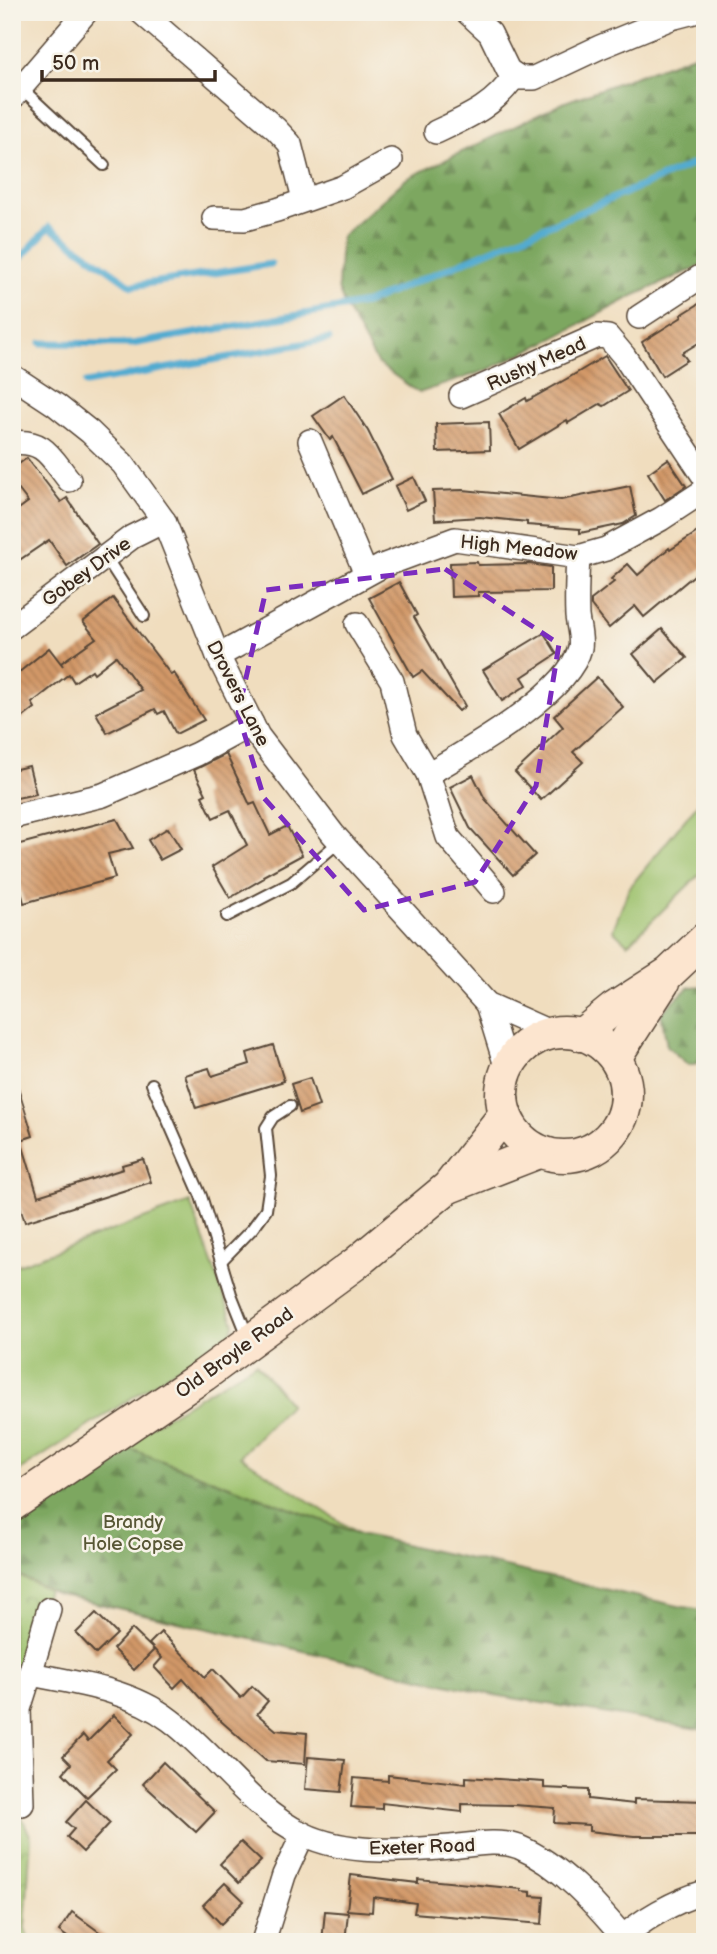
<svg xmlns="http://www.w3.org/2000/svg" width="717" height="1954" font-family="'Balsamiq Sans',sans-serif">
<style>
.grass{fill:#9cc16c;stroke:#6c7645;stroke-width:2}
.forest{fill:url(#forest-firs);stroke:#5c683f;stroke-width:2}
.park{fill:url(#park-crowns);stroke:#6c7645;stroke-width:2}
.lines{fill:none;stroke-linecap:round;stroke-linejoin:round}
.stream{stroke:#52abd0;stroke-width:7}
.building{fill:url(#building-back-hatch)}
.service-casing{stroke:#564536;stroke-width:14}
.minor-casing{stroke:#564536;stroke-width:26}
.secondary-casing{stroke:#564536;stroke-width:35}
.service{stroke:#fff;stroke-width:10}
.minor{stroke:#fff;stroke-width:23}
.secondary{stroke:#fce5cf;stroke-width:32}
.marked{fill:none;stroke:#7b2cbf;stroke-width:5;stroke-dasharray:14 9;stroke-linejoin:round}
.labels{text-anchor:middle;stroke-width:5;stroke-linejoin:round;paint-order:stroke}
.street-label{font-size:19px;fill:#3b2a1e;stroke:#f7f3e8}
.park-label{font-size:19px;fill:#585735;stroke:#f7f3e8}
</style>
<defs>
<pattern id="forest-firs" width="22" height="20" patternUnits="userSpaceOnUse" patternTransform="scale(1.75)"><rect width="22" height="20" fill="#7da760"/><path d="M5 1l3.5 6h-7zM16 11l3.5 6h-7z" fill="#68884f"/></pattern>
<pattern id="park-crowns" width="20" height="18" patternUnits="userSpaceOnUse" patternTransform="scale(1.75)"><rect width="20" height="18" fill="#9cc16c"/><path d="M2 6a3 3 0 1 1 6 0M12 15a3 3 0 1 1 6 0" fill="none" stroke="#809d58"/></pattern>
<pattern id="building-back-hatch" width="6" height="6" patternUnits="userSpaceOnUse" patternTransform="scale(1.75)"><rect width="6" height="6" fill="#d29868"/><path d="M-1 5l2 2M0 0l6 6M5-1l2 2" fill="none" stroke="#ac7c55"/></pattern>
</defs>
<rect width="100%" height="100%" fill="#f7f3e8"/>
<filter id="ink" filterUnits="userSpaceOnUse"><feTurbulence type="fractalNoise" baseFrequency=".0143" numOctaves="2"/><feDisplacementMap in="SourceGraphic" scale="14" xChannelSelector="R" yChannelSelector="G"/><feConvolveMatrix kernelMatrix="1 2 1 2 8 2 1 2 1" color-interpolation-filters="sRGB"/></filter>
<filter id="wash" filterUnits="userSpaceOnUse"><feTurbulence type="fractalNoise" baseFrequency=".00686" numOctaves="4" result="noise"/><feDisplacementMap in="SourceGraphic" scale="28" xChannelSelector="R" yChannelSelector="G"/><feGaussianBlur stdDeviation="1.57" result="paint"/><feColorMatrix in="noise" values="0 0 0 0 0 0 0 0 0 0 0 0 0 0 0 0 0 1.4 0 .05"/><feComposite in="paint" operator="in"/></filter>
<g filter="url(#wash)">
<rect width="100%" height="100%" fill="#f0ddbe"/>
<g class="grass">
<path d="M705 795V869L628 944 613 930 629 888Z"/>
<path d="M190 1202 234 1324 230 1334 13 1475 12 1267Z"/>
<path d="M256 1363 290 1404 240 1456 359 1534 119 1445Z"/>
</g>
<g class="forest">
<path d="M705 51V264L633 296 554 338 487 370 419 393 377 363 345 306 338 288 341 237 406 179 565 102Z"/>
<path d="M705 986V1062L688 1065 667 1046 661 1013 689 987Z"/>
<path d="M119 1445 359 1534 683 1607 705 1610V1730L494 1695 57 1594 12 1573V1520Z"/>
</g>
<g class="park">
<path d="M12 1573 48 1590 12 1713Z"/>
<path d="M12 1794 31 1838 25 1928 30 1942H12Z"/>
</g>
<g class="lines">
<g class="stream">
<path d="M12 268 49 227 132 286 271 264"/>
<path d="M41 343 132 344 366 303 705 159"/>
<path d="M86 383 329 339"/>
</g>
</g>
<g id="blocks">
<g class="building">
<path d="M705 300V339L682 353 687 360 662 376 642 342 682 317 681 315Z"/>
<path d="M605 356 628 391 604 406 600 404 568 423 567 420 519 449 499 414 526 398 527 401 570 377Z"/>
<path d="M344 395 368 431 392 479 362 494 333 437 330 440 313 416Z"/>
<path d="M489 422 490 450 437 452 436 424Z"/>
<path d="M27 458 61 502 67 498 98 544 67 566 49 540 12 565V514L28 502 12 481V469Z"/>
<path d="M668 459 686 486 665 500 648 473Z"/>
<path d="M414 477 425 501 406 510 395 486Z"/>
<path d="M630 486 636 516 623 524 580 533V529L527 525V522L480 517 435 520 433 491 463 490 561 500Z"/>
<path d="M705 527V566L644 617 635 606 609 628 591 605V600L614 582 611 579 628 564 638 575 669 548 670 550Z"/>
<path d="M477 562 478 565 529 564 551 567V591L478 592V596L451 597 450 563Z"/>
<path d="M399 582 417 615 414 617 465 706 459 711 422 671 413 677 369 598Z"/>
<path d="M113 598 171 675 174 673 204 720 176 734 164 711 158 714 155 709 107 733 96 713 141 690 116 656 94 673 92 670 74 682 69 674 32 703 35 708 12 726V678L49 648 63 666 61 663 96 638 83 622Z"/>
<path d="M662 629 687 658 657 683 633 654Z"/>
<path d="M544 633 557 654 522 677 527 685 502 701 483 670Z"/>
<path d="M597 677 623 707 573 752 583 762 541 800 515 772 563 727 554 716Z"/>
<path d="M226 754 250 805 255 803 270 835 287 826 302 855 263 876 264 878 230 898 212 867 247 845 230 810 213 818 202 796 206 794 194 770Z"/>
<path d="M29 766 36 794 12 799V770Z"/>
<path d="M473 775 485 799 535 855 513 875 470 828 450 787Z"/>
<path d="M117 819 133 848 108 854 115 878 24 903 18 879 12 881V846Z"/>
<path d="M168 828 181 849 160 860 148 840Z"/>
<path d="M273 1045 284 1081 196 1108 185 1075 209 1068 212 1076 250 1064 247 1053Z"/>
<path d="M310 1078 319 1106 300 1113 291 1084Z"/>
<path d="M17 1084 33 1136 21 1140 38 1196 123 1169 122 1165 143 1159 151 1182 25 1222 12 1182V1085Z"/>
<path d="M96 1613 117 1634 96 1654 76 1633Z"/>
<path d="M132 1629 154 1650 134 1670 113 1649Z"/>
<path d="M161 1632 205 1677 213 1669 241 1698 252 1686 268 1701 257 1714 276 1730 307 1733 305 1764 266 1761 221 1721 183 1679 174 1688 154 1667 162 1658 149 1644Z"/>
<path d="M114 1715 133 1734 107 1760 116 1769 87 1797 63 1773 71 1764 63 1756 83 1735 88 1741Z"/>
<path d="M308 1757 345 1760 341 1792 305 1789Z"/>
<path d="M163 1762 215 1812 196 1832 143 1784Z"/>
<path d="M388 1775 466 1784V1777L544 1782V1788L588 1790V1799L634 1804V1799L705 1801V1836H634L589 1831V1825L554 1823 555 1808 514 1805 462 1804V1812L382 1803V1809L351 1807 354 1778 388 1781Z"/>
<path d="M86 1800 110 1823 83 1852 67 1837 74 1829 66 1822Z"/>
<path d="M241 1842 261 1861 239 1883 220 1864Z"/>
<path d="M351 1875 418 1883V1879L521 1889V1891L531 1892V1896L544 1897 542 1924 414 1913 416 1903 373 1897 372 1912 347 1910Z"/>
<path d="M225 1883 244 1901 221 1924 203 1905Z"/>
<path d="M325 1911 348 1913 345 1942H322Z"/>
<path d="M72 1912 113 1942H74L59 1931Z"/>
</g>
</g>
</g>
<g filter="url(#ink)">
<use href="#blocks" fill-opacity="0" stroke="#564536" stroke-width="2"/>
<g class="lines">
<g class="service-casing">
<g id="service">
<path d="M21 88 104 165"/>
<path d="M105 556 144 616"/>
<path d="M227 916 291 883 340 841"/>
<path d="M152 1084 201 1196 231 1294 249 1339"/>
<path d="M221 1261 252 1229 266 1210 271 1176 266 1128 273 1117 290 1106"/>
</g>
</g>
<g class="minor-casing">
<g id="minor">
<path d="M141 12 276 129 290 144 304 199"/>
<path d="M467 12 490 33 508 70 519 78H534L600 47 671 18 694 12"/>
<path d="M12 98 86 12"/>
<path d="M436 132C468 117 495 106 515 75"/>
<path d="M214 218 245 219 277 210 343 187 391 160"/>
<path d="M639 317 705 274"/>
<path d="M12 376 56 405 90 432 123 464 164 521 218 656 258 736 333 834 487 1004 552 1033"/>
<path d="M461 396 597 336 608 337 624 356 705 478"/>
<path d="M310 441 366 574"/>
<path d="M12 443C45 439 51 458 69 480"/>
<path d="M357 624 392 681 405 735 428 774 448 837 494 891"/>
<path d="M12 627 132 537 164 521"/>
<path d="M218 656 382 566 455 539 578 557 606 549 661 519 705 490"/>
<path d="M428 774C468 750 568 695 580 648 582 638 578 626 577 616 576 596 577 576 578 557"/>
<path d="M12 817 103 795 197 754 252 724"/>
<path d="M487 1004 507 1069"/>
<path d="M30 1674 49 1609"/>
<path d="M22 1804 19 1709 30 1674C77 1683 131 1690 170 1720 216 1754 250 1809 303 1834 346 1855 404 1851 450 1847 471 1845 499 1839 519 1847 561 1865 594 1903 623 1937"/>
<path d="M263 1942 284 1875 303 1834"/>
<path d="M618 1942C638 1921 677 1900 705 1892"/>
</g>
</g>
<g class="secondary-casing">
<g id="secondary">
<circle cx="564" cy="1094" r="62"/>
<path d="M581 1035 613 1009 669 973 705 939"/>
<path d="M615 1058 663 983"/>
<path d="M449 1187 539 1152"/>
<path d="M12 1505 204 1375 355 1264 448 1187 505 1114"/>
</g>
</g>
<use href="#service" class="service"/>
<use href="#minor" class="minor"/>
<use href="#secondary" class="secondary"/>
</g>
</g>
<path class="marked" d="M445 569 559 644 536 786 475 882 364 910 264 798 238 713 266 590Z"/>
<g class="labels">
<g class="street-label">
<text transform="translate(536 363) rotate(-24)" y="7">Rushy Mead</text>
<text transform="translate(519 547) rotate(6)" y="7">High Meadow</text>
<text transform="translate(86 571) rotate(-36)" y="7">Gobey Drive</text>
<text transform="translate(239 693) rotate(63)" y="7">Drovers Lane</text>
<text transform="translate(234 1352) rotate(-36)" y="7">Old Broyle Road</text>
<text transform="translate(422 1846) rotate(-2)" y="7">Exeter Road</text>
</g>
<g class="park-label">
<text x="133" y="1528">Brandy<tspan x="133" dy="22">Hole Copse</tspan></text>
</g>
</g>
<rect width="717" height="1954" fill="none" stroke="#f7f3e8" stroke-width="42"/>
<path d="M42 70v10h173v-10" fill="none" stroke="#3b2a1e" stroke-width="3.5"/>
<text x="52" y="70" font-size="21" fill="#3b2a1e" stroke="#f7f3e8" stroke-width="5" paint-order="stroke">50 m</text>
</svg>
